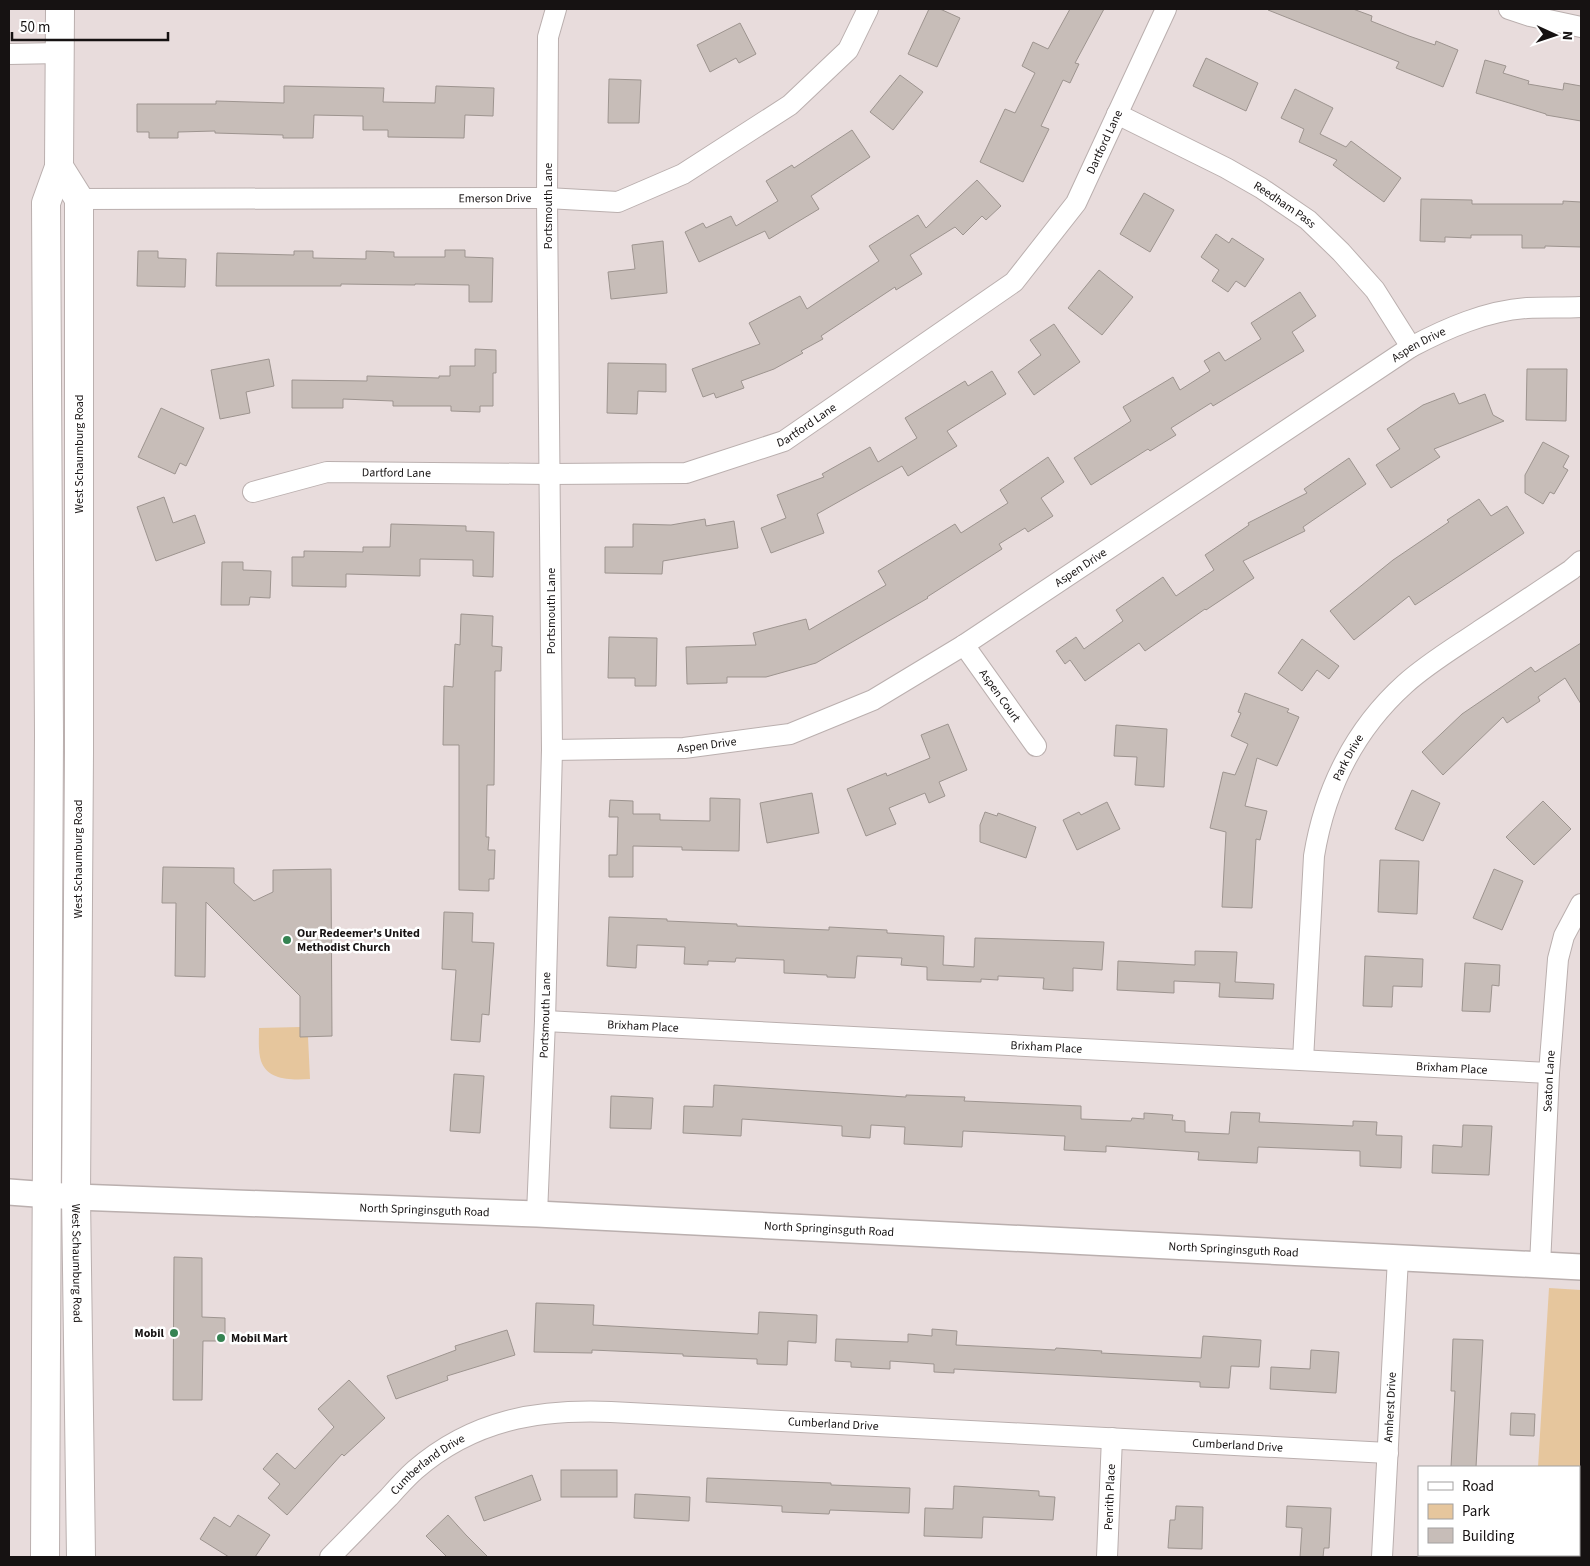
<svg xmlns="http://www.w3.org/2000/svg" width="1590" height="1566" font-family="'Source Sans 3',sans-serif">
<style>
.green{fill:#e6c69d}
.building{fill:#c7bdb8;stroke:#9d948f}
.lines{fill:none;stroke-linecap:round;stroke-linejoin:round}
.minor-casing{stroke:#baafae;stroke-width:22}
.tertiary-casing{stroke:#baafae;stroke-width:28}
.secondary-casing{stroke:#baafae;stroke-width:30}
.minor{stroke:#fff;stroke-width:20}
.tertiary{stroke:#fff;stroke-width:25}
.secondary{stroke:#fff;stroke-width:28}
.poi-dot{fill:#358352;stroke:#fff;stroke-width:2}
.labels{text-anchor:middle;stroke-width:5;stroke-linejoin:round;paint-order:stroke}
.street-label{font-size:12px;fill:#161212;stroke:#fff}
.poi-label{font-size:12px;font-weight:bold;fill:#161212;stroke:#fff;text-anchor:start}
</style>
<rect width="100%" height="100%" fill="#e8dcdc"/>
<g class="green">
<path d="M300 1027 308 1037 310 1079C292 1080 268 1081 261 1061 258 1051 259 1038 259 1028Z"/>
<path d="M1549 1288 1581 1290V1557H1533V1555H1579V1467H1538Z"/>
</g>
<g class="building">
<path d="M929 9H940L960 18 937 67 908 54Z"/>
<path d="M1070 9H1104L1075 63 1079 64 1070 83 1063 80 1041 126 1049 129 1023 182 980 162 1005 109 1015 113 1035 73 1022 66 1033 42 1048 49Z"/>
<path d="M1269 9H1353L1372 16 1371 21 1409 36 1435 45 1436 41 1458 50 1443 87 1396 68 1399 62 1268 10Z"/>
<path d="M740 23 756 54 739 63 736 58 710 72 697 45Z"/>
<path d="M1206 58 1258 83 1246 111 1193 86Z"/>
<path d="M1485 60 1506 66 1503 73 1529 81 1528 84 1563 90 1564 83 1581 86V121L1546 115V114L1476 93Z"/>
<path d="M900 75 923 92 893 130 870 112Z"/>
<path d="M609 79 641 80 639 123H608Z"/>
<path d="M284 86 384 88 383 102 435 103 436 86 494 88 493 116 465 115 464 138 388 137V130H363V116L314 115 313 138H283V135L215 133V131L178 132V138H149V132H137V104H216V101L284 103Z"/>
<path d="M1295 89 1333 108 1320 134 1346 147 1351 141 1401 178 1384 202 1333 165 1337 160 1299 142 1304 129 1281 118Z"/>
<path d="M852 130 870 157 811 196 819 209 769 239 765 231 699 262 685 232 703 223 706 228 731 216 736 226 778 201 766 181 792 165 794 168Z"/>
<path d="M977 180 1001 206 986 220 982 216 963 235 955 227 910 255 922 274 896 290 895 287 821 336 823 339 801 351 803 353 774 369 741 381 744 388 716 398 714 393 703 397 692 369 760 344 749 323 800 296 807 309 879 261 869 246 918 215 926 228Z"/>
<path d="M1144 193 1174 210 1150 252 1120 234Z"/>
<path d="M1421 199 1472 200V204H1563V201L1581 202V247L1545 246V248H1522V235H1471V238L1445 237V242L1420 241Z"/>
<path d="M1216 234 1229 243 1232 238 1264 259 1245 287 1236 281 1228 292 1212 281 1219 270 1201 257Z"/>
<path d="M663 241 667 293 611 299 608 272 635 269 632 245Z"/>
<path d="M445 250H465V257L493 258 492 302H469V285L415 284V285L341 284V286H216L217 253 294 255V251H313V258L366 259V251L394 252V257H445Z"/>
<path d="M138 251H158V258L186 259 185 287 137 286Z"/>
<path d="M1099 270 1133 297 1102 335 1068 308Z"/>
<path d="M1300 292 1316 316 1292 332 1304 351 1213 406 1211 403 1171 428 1176 435 1150 451 1148 449 1091 485 1074 458 1131 421 1123 407 1173 377 1180 390 1210 371 1204 361 1219 352 1225 361 1261 339 1251 323Z"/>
<path d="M1054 324 1080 362 1034 395 1018 372 1041 355 1030 340Z"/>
<path d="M475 349 496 350V373H493V406H480V412L451 411V406H393V401L343 399V408H292V380L367 381V376L439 378V376H450V366H475Z"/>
<path d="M269 359 274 386 246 392 250 413 220 419 211 370Z"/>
<path d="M608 363 666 364V392L638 391 637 414 607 413Z"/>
<path d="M1527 369H1567L1566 421 1526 420Z"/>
<path d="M992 371 1006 394 947 431 957 446 908 476 902 466 817 514 824 533 771 553 761 528 786 518 777 495 824 477 822 474 870 447 878 462 917 438 905 418 965 381 968 386Z"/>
<path d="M1454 393 1459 404 1485 394 1493 415 1504 421 1434 449 1440 457 1391 488 1376 465 1400 449 1387 429 1423 405Z"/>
<path d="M161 408 204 428 186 466 180 463 175 474 138 457Z"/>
<path d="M1543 442 1569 456 1563 467 1568 470 1554 494 1550 492 1543 504 1525 493V475Z"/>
<path d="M1048 457 1064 482 1041 498 1053 516 1028 532 1025 528 999 544 1002 549 927 597 928 598 816 663 766 677H727V683L687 684 686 647 756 645 753 633 806 619 809 630 886 585 878 571 955 524 961 533 1008 503 1000 490Z"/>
<path d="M1349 458 1366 484 1303 527 1305 531 1243 561 1254 578 1206 610 1205 609 1145 651 1139 643 1085 681 1070 660 1065 664 1056 651 1076 637 1084 649 1123 621 1116 610 1163 577 1176 596 1214 570 1205 555 1249 525 1248 523 1307 493 1304 489Z"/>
<path d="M164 497 173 523 195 515 205 543 156 561 137 507Z"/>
<path d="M1479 499 1491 516 1507 506 1524 533 1415 605 1409 596 1354 640 1330 611 1393 560 1449 522 1447 520Z"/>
<path d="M705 519 706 526 734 521 738 548 663 561 662 574 605 573V547H633V524L671 525Z"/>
<path d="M391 524 466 526V531L494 532 493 577 473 576V560L420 559V576L346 574V587L292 586V557H304V551L363 552V547H390Z"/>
<path d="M222 562H243V570L271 571 270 598 250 597 249 605H221Z"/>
<path d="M461 614 493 616 492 646 502 647 501 671H495L494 785H487L486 837H489L488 850H495L494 879H489V891L459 890V745H443L444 686 453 687 455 644 460 645Z"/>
<path d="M609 637 657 638 656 686H635V678H608Z"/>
<path d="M1302 639 1339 666 1329 679 1317 670 1302 691 1278 673Z"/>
<path d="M1581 643V704L1565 678 1538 697 1540 701 1507 723 1503 717 1443 775 1422 752 1462 714 1531 667 1535 672Z"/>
<path d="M1245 693 1289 709 1287 712 1299 717 1277 766 1257 758 1245 806 1267 811 1260 840 1256 839 1252 908 1222 907 1226 832 1210 828 1223 772 1235 775 1248 744 1231 736 1241 713 1238 712Z"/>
<path d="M948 724 967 770 939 782 945 796 929 803 925 793 889 808 896 824 866 836 847 789 886 773 887 776 930 758 921 735Z"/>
<path d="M1116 725 1167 729 1164 787 1135 785 1137 757 1114 756Z"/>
<path d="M1412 790 1440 803 1423 841 1395 829Z"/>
<path d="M812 793 819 833 767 843 760 803Z"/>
<path d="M710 798 740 799 739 851 682 850V847L633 846V877H609V855H617L618 817H609L610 800 633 801V814H660V820L710 821Z"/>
<path d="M1543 801 1571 829 1534 865 1506 837Z"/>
<path d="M1107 802 1120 829 1077 850 1063 820 1079 812 1081 815Z"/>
<path d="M985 812 997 816 998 813 1036 827 1026 858 980 842V825Z"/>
<path d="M1380 860 1419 861 1417 914 1378 912Z"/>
<path d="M163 867 234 868V883L254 901 273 892V870L331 869 332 1036 300 1037V996L206 902 205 977 175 976 176 903H162Z"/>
<path d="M1494 869 1523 881 1502 930 1473 918Z"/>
<path d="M444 912 473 913 472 942 494 943 489 1015 482 1014 480 1042 451 1040 456 970 442 969Z"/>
<path d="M609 917 667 919V921L737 924V926L829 930V927L887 930V933L944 936 943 965 974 967 975 938 1104 942 1102 970 1073 968V991L1043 989 1044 978 998 976V980L981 979V982L927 980V967L901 965 902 958 857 956 855 978 827 977V975L784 973V960L736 958 735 962 708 961V965L684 964 685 947 637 945 636 968 607 966Z"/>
<path d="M1195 951 1237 952 1235 982 1274 984 1273 999 1219 997 1220 983 1174 981V993L1117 990 1118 961 1195 965Z"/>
<path d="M1365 956 1423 959 1422 987 1393 986 1392 1007 1363 1006Z"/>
<path d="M1465 963 1500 965 1499 986 1492 985 1490 1012 1462 1011Z"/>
<path d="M454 1074 484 1076 480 1133 450 1131Z"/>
<path d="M714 1085 906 1097V1095L965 1097 964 1101 1081 1106V1119L1131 1121 1132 1118 1144 1119V1113L1173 1115 1172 1120 1185 1121V1132L1229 1134 1231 1112 1260 1113 1259 1122 1353 1126V1121L1377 1122 1376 1135 1402 1136 1401 1168 1360 1166V1151L1258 1147 1257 1163 1198 1160 1199 1152 1106 1146V1152L1064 1150 1065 1136 963 1131 962 1147 904 1144 905 1127 871 1125 870 1138 842 1136V1126L742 1119 741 1136 683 1133 684 1106 713 1107Z"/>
<path d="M611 1096 653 1098 651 1129 610 1128Z"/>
<path d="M1463 1125 1492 1126 1489 1175 1432 1173 1433 1145 1462 1147Z"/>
<path d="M174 1257 202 1258V1317L225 1318V1341H203L202 1400H173Z"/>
<path d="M536 1303 594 1305 593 1325 758 1334 759 1312 817 1315 816 1343 788 1341 787 1365 757 1364V1359L683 1356V1354L592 1350V1353L534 1352Z"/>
<path d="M932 1329 957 1331 956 1345 1055 1350 1056 1348 1102 1351 1101 1353 1201 1358 1203 1336 1261 1340 1259 1367 1231 1366 1229 1388 1200 1387V1382L954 1369V1373L934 1372V1364L890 1361V1369L851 1367V1362L835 1361 836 1339 908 1342V1334L932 1336Z"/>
<path d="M507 1330 515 1355 447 1376 448 1380 396 1399 387 1376 456 1350 455 1346Z"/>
<path d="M1453 1339 1483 1340 1476 1467H1451L1455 1391H1451Z"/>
<path d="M1311 1350 1339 1352 1336 1393 1270 1389 1271 1367 1310 1369Z"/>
<path d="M349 1380 385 1418 344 1456 342 1454 287 1515 268 1498 280 1484 263 1469 277 1453 295 1469 334 1427 318 1409Z"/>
<path d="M1511 1413 1535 1414 1534 1436 1510 1435Z"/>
<rect x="561" y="1470" width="56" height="27"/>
<path d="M532 1475 541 1500 484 1521 475 1497Z"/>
<path d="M707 1478 831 1483V1485L910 1488 909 1513 830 1510 829 1514 782 1512V1506L706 1502Z"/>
<path d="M954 1486 1039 1491V1496L1055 1497 1053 1520 983 1517 982 1538 924 1536 925 1508 953 1509Z"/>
<path d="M635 1494 690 1497 689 1521 634 1518Z"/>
<path d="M1176 1506 1203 1507 1202 1549 1168 1548 1170 1520H1175Z"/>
<path d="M1287 1506 1331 1508 1329 1548H1324L1323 1557H1300L1302 1528 1286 1527Z"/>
<path d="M238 1515 270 1535 255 1557H229L200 1539 214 1517 230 1527Z"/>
<path d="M448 1515 466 1535 488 1557H447L426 1536Z"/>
</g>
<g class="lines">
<g class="minor-casing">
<g id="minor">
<path d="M1509 9 1530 16 1581 27"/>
<path d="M9 54 60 53"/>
<path id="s1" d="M1117 114 1226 168 1261 188 1308 220 1341 252 1375 290 1411 347"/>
<path id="s2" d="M79 199 547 198 618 202 683 174 790 105 848 50 868 9"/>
<path id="s3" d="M253 492 327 472 550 474 686 473 784 441 1014 282 1076 203 1166 9"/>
<path id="s4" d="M964 645 1036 746"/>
<path id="s5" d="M552 750 684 748 790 734 873 700 964 645 1411 347C1447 328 1486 311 1527 308 1545 307 1563 308 1581 307"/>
<path id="s6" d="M545 1021 1549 1073"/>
<path id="s7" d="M1303 1060 1314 856C1325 789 1355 729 1405 684 1427 664 1454 648 1479 631 1510 611 1541 590 1571 570L1581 561"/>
<path id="s8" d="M537 1214 545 1021 552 750 547 198 548 37 556 9"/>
<path id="s9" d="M1540 1265 1549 1073 1558 959 1564 936 1581 904"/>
<path id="s10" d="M330 1557C350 1537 369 1517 389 1497 397 1488 406 1478 415 1470 473 1420 537 1409 611 1412L1388 1453"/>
<path id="s11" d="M1107 1557 1112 1438"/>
<path id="s12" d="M1382 1557 1398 1258"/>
</g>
</g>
<g class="tertiary-casing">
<g id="tertiary">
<path id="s13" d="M9 1192 76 1197 537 1214 1581 1267"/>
</g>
</g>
<g class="secondary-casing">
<g id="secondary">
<path id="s14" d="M59 167 79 199V752L76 1197 81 1557"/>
<path d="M45 1557 49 735 46 203 59 167 60 9"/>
</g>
</g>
<use href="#minor" class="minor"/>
<use href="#tertiary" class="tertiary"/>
<use href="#secondary" class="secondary"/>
</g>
<g class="poi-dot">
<circle cx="287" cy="940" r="5"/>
<circle cx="174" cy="1333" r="5"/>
<circle cx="221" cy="1338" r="5"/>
</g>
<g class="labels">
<g class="street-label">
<text dy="4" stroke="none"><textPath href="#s3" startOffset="986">Dartford Lane</textPath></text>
<text dy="4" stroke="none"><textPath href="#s2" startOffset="416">Emerson Drive</textPath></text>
<text transform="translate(548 206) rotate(-90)" y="4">Portsmouth Lane</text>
<text dy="4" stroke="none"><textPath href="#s1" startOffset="191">Reedham Pass</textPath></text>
<text dy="4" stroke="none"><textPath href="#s5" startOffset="980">Aspen Drive</textPath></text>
<text dy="4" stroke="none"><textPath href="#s3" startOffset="566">Dartford Lane</textPath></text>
<text transform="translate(79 454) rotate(-90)" y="4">West Schaumburg Road</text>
<text dy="4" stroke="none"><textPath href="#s3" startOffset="146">Dartford Lane</textPath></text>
<text dy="4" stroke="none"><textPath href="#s5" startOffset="575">Aspen Drive</textPath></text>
<text transform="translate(551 611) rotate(-90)" y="4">Portsmouth Lane</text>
<text dy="4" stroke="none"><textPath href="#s4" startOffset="62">Aspen Court</textPath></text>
<text dy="4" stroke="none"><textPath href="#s5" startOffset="155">Aspen Drive</textPath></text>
<text dy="4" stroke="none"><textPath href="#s7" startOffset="309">Park Drive</textPath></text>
<text transform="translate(78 859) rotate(-90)" y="4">West Schaumburg Road</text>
<text dy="4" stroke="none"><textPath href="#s8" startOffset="199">Portsmouth Lane</textPath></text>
<text dy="4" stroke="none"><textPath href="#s6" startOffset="98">Brixham Place</textPath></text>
<text dy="4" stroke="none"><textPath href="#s6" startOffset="502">Brixham Place</textPath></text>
<text dy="4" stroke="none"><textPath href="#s6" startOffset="908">Brixham Place</textPath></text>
<text dy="4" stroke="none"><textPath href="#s9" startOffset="184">Seaton Lane</textPath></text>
<text dy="4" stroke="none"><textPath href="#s13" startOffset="416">North Springinsguth Road</textPath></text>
<text dy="4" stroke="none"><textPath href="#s13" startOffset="821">North Springinsguth Road</textPath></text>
<text dy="4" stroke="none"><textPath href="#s13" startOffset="1226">North Springinsguth Road</textPath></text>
<text dy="4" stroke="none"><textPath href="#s14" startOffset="1102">West Schaumburg Road</textPath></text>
<text dy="4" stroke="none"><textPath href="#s12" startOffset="150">Amherst Drive</textPath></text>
<text dy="4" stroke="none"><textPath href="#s10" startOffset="554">Cumberland Drive</textPath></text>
<text dy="4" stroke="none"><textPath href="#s10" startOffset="959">Cumberland Drive</textPath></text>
<text dy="4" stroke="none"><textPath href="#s10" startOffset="135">Cumberland Drive</textPath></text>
<text dy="4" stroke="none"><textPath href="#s11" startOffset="60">Penrith Place</textPath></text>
</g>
<g class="poi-label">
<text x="297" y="937">Our Redeemer's United<tspan x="297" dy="14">Methodist Church</tspan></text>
<text x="164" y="1337" text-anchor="end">Mobil</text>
<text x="231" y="1342">Mobil Mart</text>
</g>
</g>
<rect width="1590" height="1566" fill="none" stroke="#161212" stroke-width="20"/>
<rect x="1418" y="1466" width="162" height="90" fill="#ffffff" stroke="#a2a0a0"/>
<rect x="1428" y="1482" width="25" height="8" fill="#ffffff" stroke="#a2a0a0"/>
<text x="1462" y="1491" font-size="15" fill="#161212">Road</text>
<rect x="1428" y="1504" width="25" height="15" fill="#e6c69d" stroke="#a2a0a0"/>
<text x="1462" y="1516" font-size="15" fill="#161212">Park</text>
<rect x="1428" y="1528" width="25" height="15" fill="#c7bdb8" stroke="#a2a0a0"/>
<text x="1462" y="1541" font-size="15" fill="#161212">Building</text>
<g transform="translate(1555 35) rotate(93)" stroke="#ffffff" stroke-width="4" paint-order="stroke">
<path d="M0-4L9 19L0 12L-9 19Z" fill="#161212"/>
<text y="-8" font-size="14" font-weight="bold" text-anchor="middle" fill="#161212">N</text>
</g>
<path d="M12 32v8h156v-8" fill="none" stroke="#161212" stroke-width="2.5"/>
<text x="20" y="32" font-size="15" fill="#161212" stroke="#ffffff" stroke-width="4" paint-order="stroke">50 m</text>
</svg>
